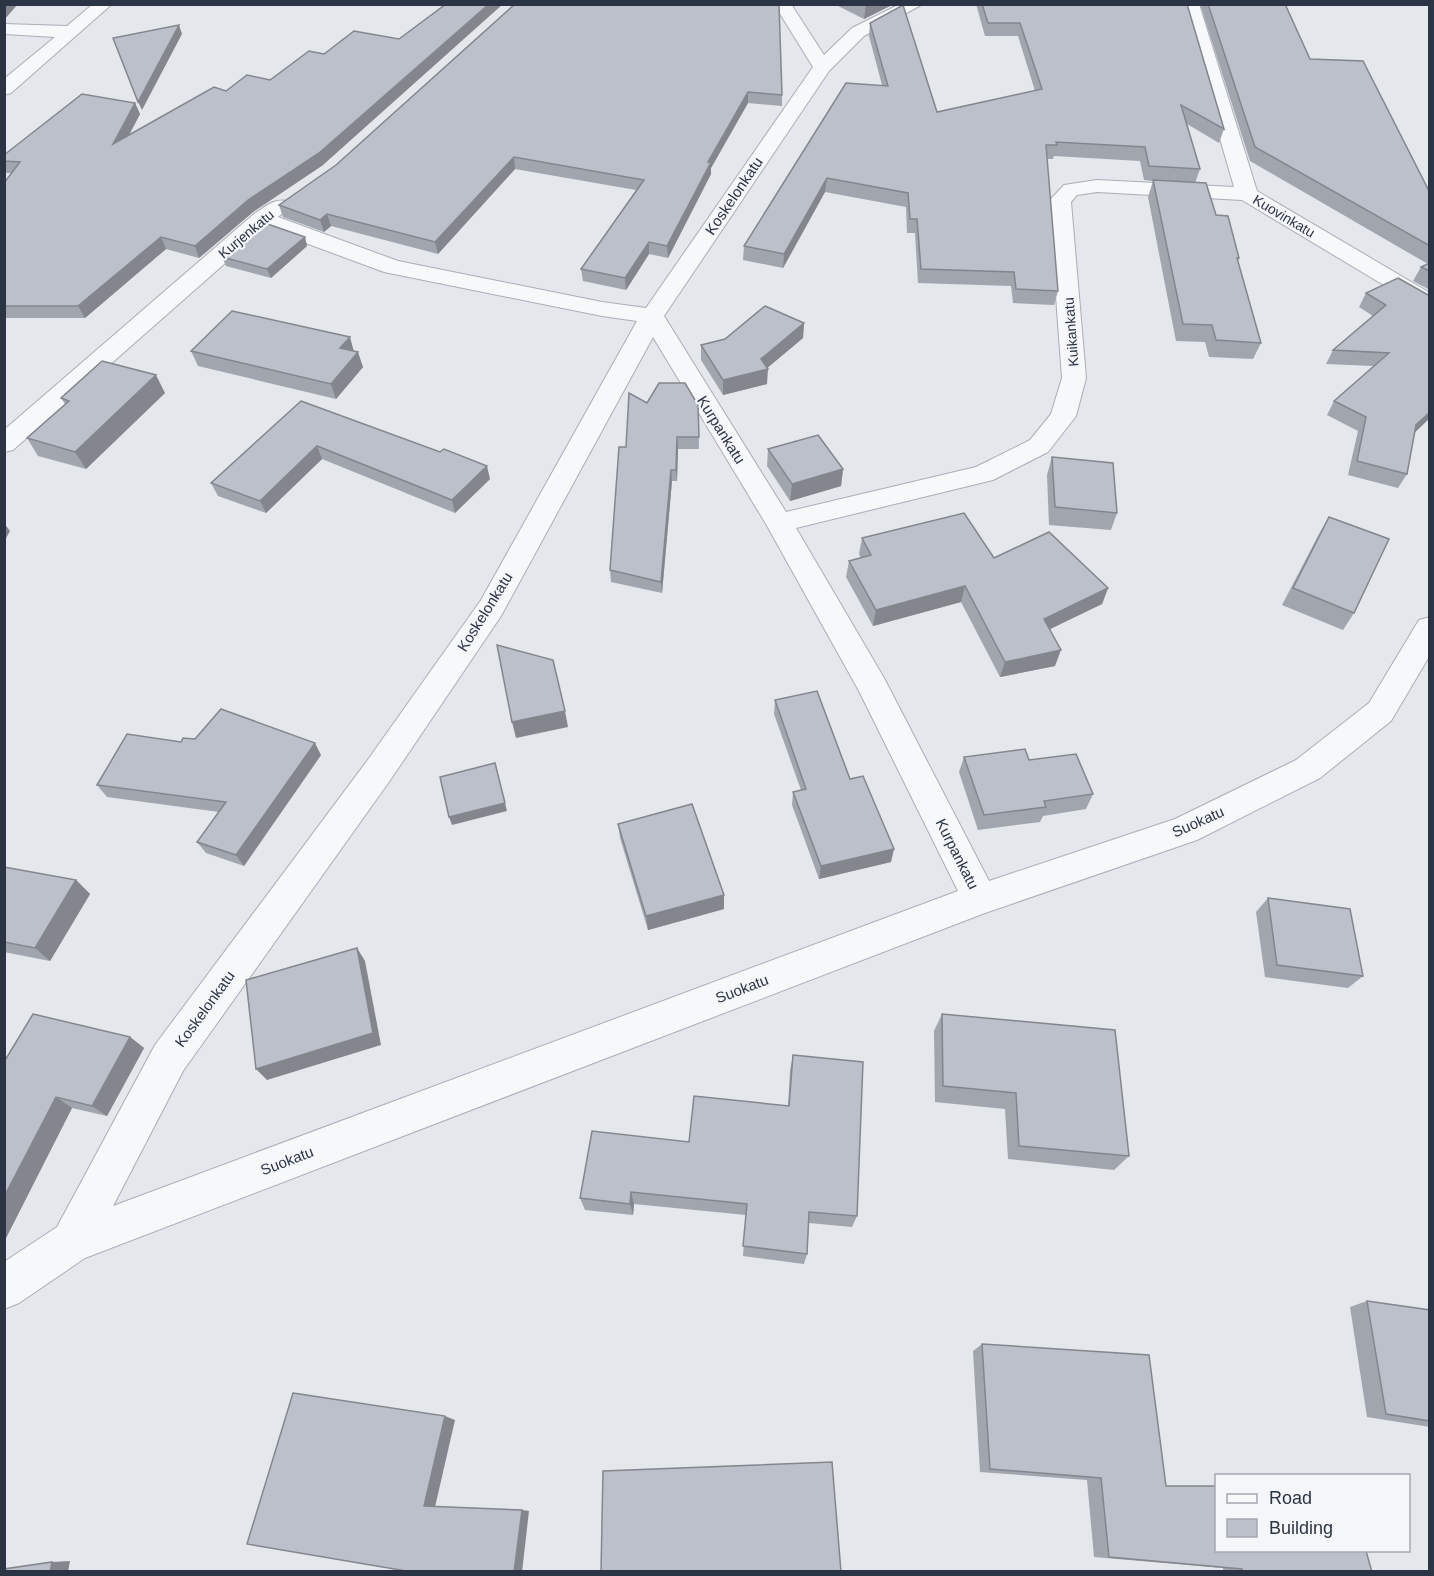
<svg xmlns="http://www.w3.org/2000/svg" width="1434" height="1576" font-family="Arial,sans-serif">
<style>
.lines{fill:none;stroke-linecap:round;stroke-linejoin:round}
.minor-casing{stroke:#a9aeb7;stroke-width:2}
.minor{fill:#f7f8fa;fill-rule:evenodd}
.wall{fill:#a1a5ae}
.shaded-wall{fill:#83868d}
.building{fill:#bbc0ca;stroke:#83868d;stroke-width:1.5}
.labels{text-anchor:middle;stroke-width:4.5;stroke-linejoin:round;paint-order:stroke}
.far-street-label{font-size:14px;fill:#2b3445;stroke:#f4f6f9}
.street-label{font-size:15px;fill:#2b3445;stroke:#f4f6f9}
</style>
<rect width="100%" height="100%" fill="#e4e7ec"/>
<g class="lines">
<g class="minor-casing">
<g id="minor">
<path d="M93 4H112L11 93 4 95V79L55 37 4 34V24L67 26Z"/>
<path d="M774 4H791L824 55 852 28 900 4H923L864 36 829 71 664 316 786 512 976 467 1030 440 1051 414 1062 378 1049 201 1064 185 1097 180 1234 187 1181 4H1199L1257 191 1430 293V310L1422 308 1242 200 1097 192 1077 195 1071 202 1086 378 1076 416 1048 452 993 480 796 528 884 678 989 881 1175 819 1296 760 1369 703 1419 620 1430 617V655L1391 721 1320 778 1197 840 985 913 85 1258 19 1303 4 1309V1262L57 1227 155 1045 367 761 481 600 637 321 602 316 384 272 265 228 13 450 4 452V430L254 214C265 207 273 198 288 201L291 206 278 217 398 261 602 302 646 308 813 67ZM653 337 766 524 859 691 958 891 113 1206 183 1071 391 779 501 616Z"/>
</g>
</g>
<use href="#minor" class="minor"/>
</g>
<g class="wall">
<path d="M515 4 782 95V106L748 103 711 168V174L668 258 649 254 626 290 583 281 581 269 636 190 515 169 438 254 331 226 324 232 283 217 279 205 336 165Z"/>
<path d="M834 4H894L864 19Z"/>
<path d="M976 4H1187L1224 129 1219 143 1187 124 1200 169 1195 183 1216 215 1239 258 1238 262 1261 343 1253 359 1209 357 1205 342 1176 341 1148 197 1153 181 1144 180 1140 161 1054 156 1053 159H1047L1058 291 1054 305 1013 303 1011 286 918 283 915 233H907L906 207 825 192 783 268 743 260 744 246 882 85 869 36 870 23 937 112 1035 91 1018 36H985Z"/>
<path d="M1200 4H1285L1310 59 1430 193V290L1413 281 1421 267 1428 264 1250 161Z"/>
<path d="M135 103 140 114 129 135 323 165 253 212 199 258 166 249 85 318H4V183L12 173H4V155Z"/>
<path d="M305 237 307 246 271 278 226 266 222 257Z"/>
<path d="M1366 293 1430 296V418L1415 431 1407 474 1398 488 1348 475 1358 431 1327 415 1334 401 1373 366 1326 364 1333 350 1373 316 1359 307Z"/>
<path d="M804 323 803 338 767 368V384L723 395 701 360V345Z"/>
<path d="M191 351H354L363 367 336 399 198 366Z"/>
<path d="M165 393 86 469 38 456 27 438 65 404 61 398Z"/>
<path d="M301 401 440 452 490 479 455 513 322 459 266 513 218 496 211 483Z"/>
<path d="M698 405 699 449H678L677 481H672L662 593 611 582 610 570 626 447Z"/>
<path d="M768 449 843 469 841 486 790 501 767 466Z"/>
<path d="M1052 457 1117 513 1111 530 1049 525 1047 475Z"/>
<path d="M1329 517 1354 613 1343 630 1282 605 1319 534Z"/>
<path d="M862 538 994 558 1108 588 1102 604 1049 629 1055 666 1000 677 961 602 873 626 846 577 849 561 861 558 859 554Z"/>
<path d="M775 700 850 779 891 862 819 879 792 805 793 792 801 790 774 714Z"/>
<path d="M181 742 321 755 244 866 206 853 197 842 219 812 107 797 97 785Z"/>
<path d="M964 757 1029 760 1093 794 1086 809 1043 816 1040 822 978 830 959 772Z"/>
<path d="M618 824 724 895V909L648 930 620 838Z"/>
<path d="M4 867 76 880 90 894 50 961 4 952Z"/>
<path d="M1268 898 1363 976 1348 988 1265 977 1256 912Z"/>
<path d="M942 1014 1129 1156 1114 1170 1008 1159 1005 1109 935 1102 934 1031Z"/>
<path d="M130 1037 144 1048 107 1116 72 1108 6 1238H4V1062Z"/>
<path d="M793 1055 857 1216 852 1227 809 1223 807 1254 804 1264 743 1256 746 1215 634 1204 633 1215 585 1210 580 1198 689 1142 788 1106 790 1070Z"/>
<path d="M1367 1301 1430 1310V1427L1367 1417 1350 1307Z"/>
<path d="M982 1344 1166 1486 1372 1572H1223V1568L1094 1557 1087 1480 980 1472 973 1351Z"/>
</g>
<g class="shaded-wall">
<path d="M4 4H18L4 20Z"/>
<path d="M489 4H503L323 165 253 212 199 258 195 246 248 200Z"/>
<path d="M866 4H894L864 19Z"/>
<path d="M179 25 182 34 142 110 138 102Z"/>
<path d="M748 92V103L711 168V174L668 258 667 246 708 162Z"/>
<path d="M135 103 140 114 118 156 113 144Z"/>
<path d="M514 157 515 169 438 254 435 242Z"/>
<path d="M827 178 825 192 783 268 784 254Z"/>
<path d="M327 214 331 226 324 232 320 220Z"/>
<path d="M161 237 166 249 85 318 78 306Z"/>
<path d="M305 237 307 246 271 278 267 269Z"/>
<path d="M649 242V254L626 290 625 278Z"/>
<path d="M804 323 803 338 766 369H768L767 384 723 395V380L761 359Z"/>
<path d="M350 337 354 352 340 348Z"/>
<path d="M358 352 363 367 336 399 331 384Z"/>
<path d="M156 375 165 393 86 469 75 452Z"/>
<path d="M1430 412V418L1408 439 1416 425Z"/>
<path d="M677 437 678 449 677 481 676 470Z"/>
<path d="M317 446 322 459 266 513 260 501Z"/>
<path d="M487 466 490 479 455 513 452 500Z"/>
<path d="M843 469 841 486 790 501 792 484Z"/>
<path d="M671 470 672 481 662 593 661 582Z"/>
<path d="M4 523 10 531 4 542Z"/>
<path d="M965 586 961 602 873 626 876 610Z"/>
<path d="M1108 588 1102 604 1038 635 1044 619Z"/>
<path d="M1061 650 1055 666 1000 677 1005 662Z"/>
<path d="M565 711 568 727 516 738 512 722Z"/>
<path d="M315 743 321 755 244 866 236 855Z"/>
<path d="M495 763 507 811 452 825 449 817Z"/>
<path d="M894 849 891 862 819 879 821 866Z"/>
<path d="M76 880 90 894 50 961 35 948Z"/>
<path d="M724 895V909L648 930 646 916Z"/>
<path d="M357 948 365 961 381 1045 267 1080 256 1069Z"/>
<path d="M130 1037 144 1048 107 1116 92 1106Z"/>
<path d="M56 1097 72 1108 6 1238 4 1237V1197Z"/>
<path d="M631 1192 634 1204 633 1215 630 1204Z"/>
<path d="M445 1416 455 1420 435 1507 424 1506Z"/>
<path d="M522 1510 529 1511 522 1572H514Z"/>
<path d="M70 1561 68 1572H50L52 1562Z"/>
</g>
<g class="building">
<path d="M446 4H489L319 153 248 200 195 246 161 237 78 306H4V183L20 162 4 161V155L82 94 135 103 113 144 214 87 226 91 247 75 270 80 309 51 324 54 354 31 399 39Z"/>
<path d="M515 4H779L782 95 748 92 708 162H711L667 246 649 242 625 278 581 269 644 180 514 157 435 242 327 214 320 220 279 205 336 165Z"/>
<path d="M982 4H1187L1224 129 1181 105 1200 169 1149 166 1145 147 1056 142 1057 145H1046L1058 291 1016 289 1014 272 921 269 917 219H910L908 193 827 178 784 254 744 246 846 83 888 86 870 23 903 5 937 112 1042 89 1020 23H988Z"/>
<path d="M1208 4H1285L1310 59 1363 61 1430 193V246L1255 147Z"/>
<path d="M179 25 138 102 113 38Z"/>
<path d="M1153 180 1206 183 1216 215 1228 216 1239 258H1237L1261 343 1216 340 1212 325 1183 324Z"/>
<path d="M262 222 305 237 267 269 222 257Z"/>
<path d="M1430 263V271L1421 267Z"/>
<path d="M1398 278 1430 296V412L1416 425 1407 474 1357 461 1366 417 1334 401 1389 353 1333 350 1386 305 1366 293Z"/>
<path d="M765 306 804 323 761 359 768 369 723 380 701 345 725 339Z"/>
<path d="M232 311 350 337 340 348 358 352 331 384 191 351Z"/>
<path d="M102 361 156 375 75 452 27 438 69 401 61 398Z"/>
<path d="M659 383H685L698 405 699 437H677L676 470H671L661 582 610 570 619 447H626L629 393 647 403Z"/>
<path d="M301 401 440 452 444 449 487 466 452 500 317 446 260 501 211 483Z"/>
<path d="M818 435 843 469 792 484 768 449Z"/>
<path d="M1052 457 1113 463 1117 513 1055 507Z"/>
<path d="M964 513 994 558 1049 532 1108 588 1044 619 1061 650 1005 662 965 586 876 610 849 561 871 555 862 538Z"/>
<path d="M1329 517 1389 539 1354 613 1293 588Z"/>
<path d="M497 645 553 660 565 711 512 722Z"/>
<path d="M817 691 850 779 863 776 894 849 821 866 793 792 806 789 775 700Z"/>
<path d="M221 709 315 743 236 855 197 842 226 802 97 785 127 734 181 742 183 738 195 739Z"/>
<path d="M1025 749 1029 760 1076 754 1093 794 1044 801 1046 807 984 815 964 757Z"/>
<path d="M495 763 505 803 449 817 440 777Z"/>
<path d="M692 804 724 895 646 916 618 824Z"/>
<path d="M4 867 76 880 35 948 4 942Z"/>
<path d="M1268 898 1350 909 1363 976 1277 965Z"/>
<path d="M357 948 373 1033 256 1069 246 980Z"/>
<path d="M33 1014 130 1037 92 1106 56 1097 4 1197V1062Z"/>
<path d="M942 1014 1115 1030 1129 1156 1019 1146 1016 1093 943 1086Z"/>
<path d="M793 1055 863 1062 857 1216 809 1212 807 1254 743 1246 747 1204 631 1192 630 1204 580 1198 592 1131 689 1142 694 1096 789 1106Z"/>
<path d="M1367 1301 1430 1310V1421L1386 1414Z"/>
<path d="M982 1344 1149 1355 1166 1486H1216V1551H1366L1372 1572H1243L1242 1569 1109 1557 1101 1478 990 1469Z"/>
<path d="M293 1393 445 1416 424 1506 522 1510 514 1572H412L247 1544Z"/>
<path d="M832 1462 841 1572H601L603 1471Z"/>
<path d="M52 1562 50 1572H4V1569Z"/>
</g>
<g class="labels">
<g class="far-street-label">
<text transform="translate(1284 216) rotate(31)" y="5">Kuovinkatu</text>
<text transform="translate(246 234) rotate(-40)" y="5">Kurjenkatu</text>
<text transform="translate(1071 332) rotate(-94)" y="5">Kuikankatu</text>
</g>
<g class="street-label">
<text transform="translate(734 196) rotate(-56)" y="5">Koskelonkatu</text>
<text transform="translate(721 430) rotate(58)" y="5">Kurpankatu</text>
<text transform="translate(485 612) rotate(-58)" y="5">Koskelonkatu</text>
<text transform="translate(1198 822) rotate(-24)" y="5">Suokatu</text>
<text transform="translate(957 854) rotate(63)" y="5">Kurpankatu</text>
<text transform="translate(742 989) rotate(-21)" y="5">Suokatu</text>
<text transform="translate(205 1009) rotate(-54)" y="5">Koskelonkatu</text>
<text transform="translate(287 1161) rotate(-21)" y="5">Suokatu</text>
</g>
</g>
<rect width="1434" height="1576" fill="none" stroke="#2b3445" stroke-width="12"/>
<rect x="1215" y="1474" width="195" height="78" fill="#f4f6f9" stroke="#a4a8b1" stroke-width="1.5"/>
<rect x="1227" y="1494" width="30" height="9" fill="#f7f8fa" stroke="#a4a8b1" stroke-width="1.5"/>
<text x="1269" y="1504" font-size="18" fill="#2b3445">Road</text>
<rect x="1227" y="1519" width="30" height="18" fill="#bbc0ca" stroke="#a4a8b1" stroke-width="1.5"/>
<text x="1269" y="1534" font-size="18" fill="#2b3445">Building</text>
</svg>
